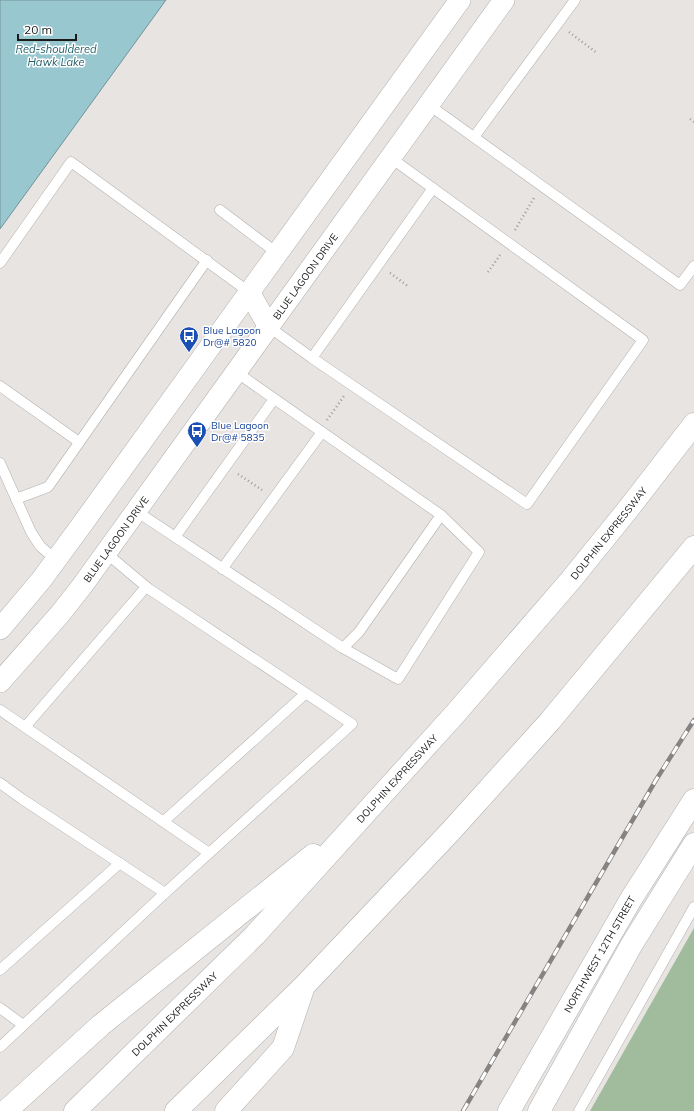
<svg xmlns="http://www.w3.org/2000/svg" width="694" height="1111" font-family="Mulish,sans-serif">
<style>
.green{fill:#a1bb9d}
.water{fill:#98c7d0;stroke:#729399}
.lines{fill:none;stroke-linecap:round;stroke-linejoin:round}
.service-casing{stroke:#b2b0ae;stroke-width:11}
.minor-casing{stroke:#b2b0ae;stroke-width:22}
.secondary-casing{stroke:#b2b0ae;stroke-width:23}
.motorway-casing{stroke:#b2b0ae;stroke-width:23}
.path{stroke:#9e9c9a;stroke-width:2.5;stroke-dasharray:1 3;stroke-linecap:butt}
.service{stroke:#fff;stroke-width:10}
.minor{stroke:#fff;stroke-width:21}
.secondary{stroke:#fff;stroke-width:22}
.motorway{stroke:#fff;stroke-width:22}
.rail-casing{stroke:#868483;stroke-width:4.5}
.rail{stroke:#fff;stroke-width:3;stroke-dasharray:9;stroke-linecap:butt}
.labels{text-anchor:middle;stroke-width:3;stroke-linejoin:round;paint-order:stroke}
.street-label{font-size:10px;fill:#1a1a19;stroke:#fff}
.transit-label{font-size:10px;fill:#164399;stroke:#fff;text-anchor:start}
.water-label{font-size:11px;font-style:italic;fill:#22606b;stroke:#fff}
</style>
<rect width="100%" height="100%" fill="#e7e4e2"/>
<path class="green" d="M694 928V1111H590Z"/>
<path class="water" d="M0 0H166L0 229Z"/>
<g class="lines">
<g class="service-casing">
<g id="service">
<path d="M429 105 680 285 694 266"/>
<path d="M474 137 575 0"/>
<path d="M220 210 277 253"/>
<path d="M0 263 71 162 249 292"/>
<path d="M269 327 312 358 527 504 643 340 391 158"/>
<path d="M312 358 433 188"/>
<path d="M0 386 79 442"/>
<path d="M0 463 31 532 40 546 56 560"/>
<path d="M16 499 48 487 207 260"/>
<path d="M136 511 343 648 398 679 479 552 441 515 236 372"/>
<path d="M175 537 274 399"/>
<path d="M106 553 149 589 352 724 165 893"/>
<path d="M222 569 322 432"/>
<path d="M146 587 25 727 209 853"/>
<path d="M343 648 359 632 441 515"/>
<path d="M0 710 25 727"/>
<path d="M0 783 22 799 165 893 0 1047"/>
<path d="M164 821 305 694"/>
<path d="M0 970 120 863"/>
<path d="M0 1008 23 1025"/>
<path d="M579 1111 694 907"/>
</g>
</g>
<g class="minor-casing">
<g id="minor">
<path d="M249 292 269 327"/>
<path d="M0 629 42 579 83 523 460 0"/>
<path id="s1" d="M0 682 60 614 82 586 504 0"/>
</g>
</g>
<g class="secondary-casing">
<g id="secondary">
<path id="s2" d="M509 1111 631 899 694 800"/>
<path d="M539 1111 632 944 694 844"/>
</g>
</g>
<g class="motorway-casing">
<g id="motorway">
<path d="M6 1111 101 1025 313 855"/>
<path id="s3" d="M75 1111 255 935 455 714 570 581 629 508 694 424"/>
<path d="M176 1111 304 986 450 832 550 721 694 547"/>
<path d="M226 1111 283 1048 303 989"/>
</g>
</g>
<g class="path">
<path d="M569 32 597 53"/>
<path d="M690 119 694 122"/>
<path d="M515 230 534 198"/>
<path d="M488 272 500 255"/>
<path d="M390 273 409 287"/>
<path d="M327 420 344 396"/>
<path d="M238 474 262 490"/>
</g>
<use href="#service" class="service"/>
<use href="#minor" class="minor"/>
<use href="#secondary" class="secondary"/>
<use href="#motorway" class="motorway"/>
<g class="rail-casing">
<path id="rail" d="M463 1111 656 780 694 720"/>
</g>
<use href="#rail" class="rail"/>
</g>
<defs>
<g id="bus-pin" transform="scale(1)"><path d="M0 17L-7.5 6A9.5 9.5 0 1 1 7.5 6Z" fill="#1a4fb4" stroke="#fff"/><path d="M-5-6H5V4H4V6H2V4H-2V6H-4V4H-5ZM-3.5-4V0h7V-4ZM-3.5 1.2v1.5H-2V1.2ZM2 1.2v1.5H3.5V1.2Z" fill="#fff"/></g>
</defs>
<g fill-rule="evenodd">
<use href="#bus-pin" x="189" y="336"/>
<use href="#bus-pin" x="197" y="431"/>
</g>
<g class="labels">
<g class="street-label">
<text dy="4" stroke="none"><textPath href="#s1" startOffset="508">BLUE LAGOON DRIVE</textPath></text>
<text dy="4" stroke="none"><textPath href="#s3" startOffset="787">DOLPHIN EXPRESSWAY</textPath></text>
<text dy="4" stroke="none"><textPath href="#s1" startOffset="184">BLUE LAGOON DRIVE</textPath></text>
<text dy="4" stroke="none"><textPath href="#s3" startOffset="463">DOLPHIN EXPRESSWAY</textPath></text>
<text dy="4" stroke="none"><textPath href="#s2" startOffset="181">NORTHWEST 12TH STREET</textPath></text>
<text dy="4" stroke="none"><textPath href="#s3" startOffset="139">DOLPHIN EXPRESSWAY</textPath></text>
</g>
<g class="transit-label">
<text x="203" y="334">Blue Lagoon<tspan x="203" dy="12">Dr@# 5820</tspan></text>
<text x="211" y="429">Blue Lagoon<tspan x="211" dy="12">Dr@# 5835</tspan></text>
</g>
<g class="water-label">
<text x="56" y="53">Red-shouldered<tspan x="56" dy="13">Hawk Lake</tspan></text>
</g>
</g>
<path d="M18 34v6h58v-6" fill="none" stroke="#1a1a19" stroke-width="2"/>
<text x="24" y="34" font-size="12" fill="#1a1a19" stroke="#ffffff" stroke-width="3" paint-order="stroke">20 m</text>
</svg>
